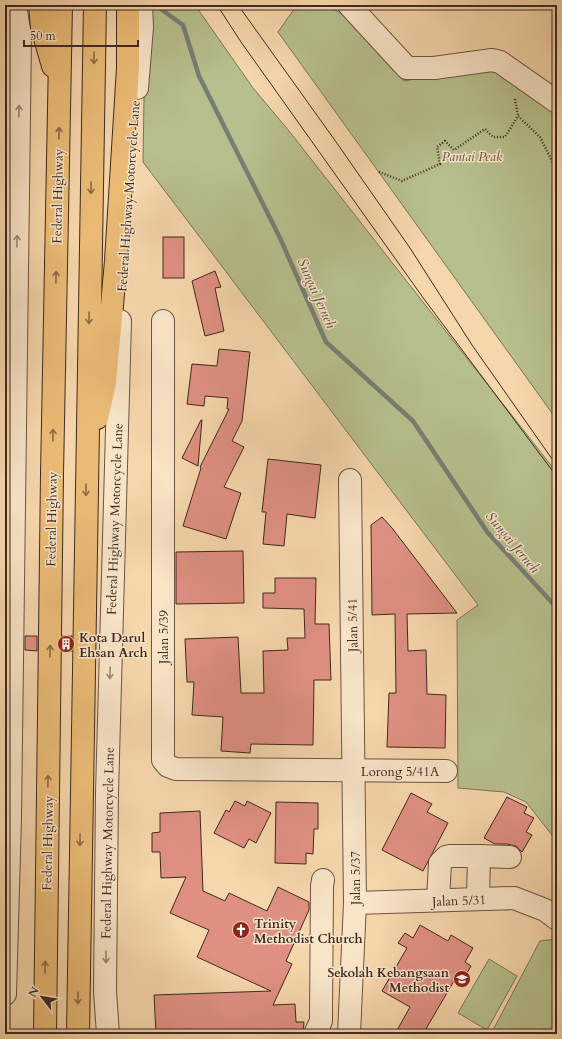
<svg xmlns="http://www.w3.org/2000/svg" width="562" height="1039" font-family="Cardo,serif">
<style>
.green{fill:#b7bf8d;stroke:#7a7456}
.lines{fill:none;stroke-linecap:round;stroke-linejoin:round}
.stream{stroke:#777f74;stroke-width:4.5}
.building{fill:#e09083;stroke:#3e2920}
.minor-casing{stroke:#6c5443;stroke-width:24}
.highway-casing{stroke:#3e2920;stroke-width:24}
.path{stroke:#3e2920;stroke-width:2.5;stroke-dasharray:1 2;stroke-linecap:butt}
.minor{stroke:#f9e4c8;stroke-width:22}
.highway{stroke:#ebbb76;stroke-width:22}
.tram{stroke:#3e2920;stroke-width:1}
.oneway{stroke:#8c6b47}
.oneway2{stroke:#9c8674}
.labels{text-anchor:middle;stroke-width:3;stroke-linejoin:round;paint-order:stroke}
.park-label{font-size:13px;font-style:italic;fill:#5c4e3b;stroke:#f9e4c8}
.street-label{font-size:13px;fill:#3e2920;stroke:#f9e4c8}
.poi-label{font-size:13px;font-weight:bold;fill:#3e2920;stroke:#f9e4c8;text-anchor:start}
.water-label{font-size:14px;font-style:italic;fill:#564d43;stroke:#f9e4c8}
</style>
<rect width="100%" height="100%" fill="#f6d6ab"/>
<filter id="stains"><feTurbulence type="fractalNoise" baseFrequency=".005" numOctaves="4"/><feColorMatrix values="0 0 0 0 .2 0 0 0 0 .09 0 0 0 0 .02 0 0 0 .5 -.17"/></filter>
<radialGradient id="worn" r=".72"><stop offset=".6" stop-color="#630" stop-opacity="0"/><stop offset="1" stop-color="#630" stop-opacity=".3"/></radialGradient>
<g class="green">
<path d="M151 5H195L253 88 289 131 557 473V831L552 835 526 802 504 792 458 788 457 620 478 605 143 162 144 99 151 24Z"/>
<path d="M297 5H327L343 15 404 81 482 68 498 70 557 113V420L278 32Z"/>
<path d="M557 939V1034H491L540 941Z"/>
<path d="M489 959 517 976 487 1030 458 1013Z"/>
</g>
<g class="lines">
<path class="stream" d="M158 7 183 25 199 76 280 238 326 342 413 421 488 533 557 608"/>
</g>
<g class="building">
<rect x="163" y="237" width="21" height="41"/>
<path d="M215 271 221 287 215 288 224 331 205 336 192 281Z"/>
<path d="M219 349 250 352 242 421 232 441 244 447 224 487 241 493 226 539 183 526 201 468 200 467 229 409H227L228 398 205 396 204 406 187 404 192 364 217 366Z"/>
<path d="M201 420H202L198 466 182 458Z"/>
<path d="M268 459 321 465 315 518 287 514 284 546 263 544 266 512H262Z"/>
<path d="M382 517 392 528 457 613 407 614 408 651 426 650 427 694 446 695 445 748 387 747 389 693H396L395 614 372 615 371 525Z"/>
<path d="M243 551 244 603 176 604V552Z"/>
<path d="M275 578H316L315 624H329L331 680H314L313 745 251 744 250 753 221 751 223 717 192 715 194 682H187L185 639 238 637 241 693H264L263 651 288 650 287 638H305L304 609 263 608V593H275Z"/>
<path d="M25 636H37V651L25 650Z"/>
<rect x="62" y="636" width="10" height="15"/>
<path d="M411 793 432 804 427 812 448 823 423 871 382 850Z"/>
<path d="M507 797 527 807 524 813 534 818 526 832 532 835 522 852 516 846 507 844H495L484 838Z"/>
<path d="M235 801 245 806 247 801 271 813 256 843 249 839 244 848 214 833 226 810 229 812Z"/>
<path d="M276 802 318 803V829H314L313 854 306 853V864L275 863Z"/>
<path d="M200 811 203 891 225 901 229 893 267 911 278 887 309 902V910L286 961 292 964 273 1005 295 1004 296 1022H304L303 1034H156L154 995 271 991 197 957 209 930 170 913 186 877 161 878 160 852H152V833L160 832V813Z"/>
<path d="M420 925 448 941 451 935 473 948 465 962 471 966 464 978 458 974 423 1034H395L410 1007 382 991 407 948 398 943 405 933 413 938Z"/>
</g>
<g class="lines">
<g class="minor-casing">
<g id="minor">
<path d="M349 5 407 68H434L492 60 500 62 557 102"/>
<path d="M137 88 142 27 141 5"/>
<path d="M163 321V760L168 766 176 769 446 771"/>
<path d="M479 856 510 857"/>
<path d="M438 900 440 863 446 857 450 856H479L478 899"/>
<path d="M355 903 514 898 545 910 557 919"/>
<path d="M5 994 10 818 20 36 15 5"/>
<path d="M108 1034 105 991 107 793 120 321"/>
<path d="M315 1034 321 1021V1015L322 886 323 880"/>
<path d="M349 1034 355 903 350 480"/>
</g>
</g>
<g class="highway-casing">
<g id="highway">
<path d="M40 5 42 28 53 66"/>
<path d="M97 418 105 383 116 261 128 68V5"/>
<path d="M45 1034 52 474 61 5"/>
<path d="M78 1034 95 5"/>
</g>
</g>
<g class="path">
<path d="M515 99 518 116"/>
<path d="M379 172 402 181 440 164 437 147 445 141 454 150 485 129 493 137H505L518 116 540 137 557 171"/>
</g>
<use href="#minor" class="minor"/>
<use href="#highway" class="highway"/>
<g class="tram">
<path d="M217 5 241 42 424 299 557 477"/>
<path d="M238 5 334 139 410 248 472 345 557 466"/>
</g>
</g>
<defs><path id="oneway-shaft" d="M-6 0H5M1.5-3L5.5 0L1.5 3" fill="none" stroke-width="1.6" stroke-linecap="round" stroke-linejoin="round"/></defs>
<g class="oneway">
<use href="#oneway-shaft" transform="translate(94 58) rotate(91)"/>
<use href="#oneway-shaft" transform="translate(59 133) rotate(-89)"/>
<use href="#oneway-shaft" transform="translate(91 188) rotate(91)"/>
<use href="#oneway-shaft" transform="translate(56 277) rotate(-89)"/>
<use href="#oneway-shaft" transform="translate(89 318) rotate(91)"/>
<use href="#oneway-shaft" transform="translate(53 435) rotate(-89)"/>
<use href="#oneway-shaft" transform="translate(86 490) rotate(91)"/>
<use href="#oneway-shaft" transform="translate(50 651) rotate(-89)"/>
<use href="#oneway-shaft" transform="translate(48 781) rotate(-89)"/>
<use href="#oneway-shaft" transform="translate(80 840) rotate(91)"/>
<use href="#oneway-shaft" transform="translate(45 967) rotate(-89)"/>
<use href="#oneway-shaft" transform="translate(78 998) rotate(91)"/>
</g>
<g class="oneway2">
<use href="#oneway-shaft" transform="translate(19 111) rotate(-89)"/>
<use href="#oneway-shaft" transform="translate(17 241) rotate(-89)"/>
<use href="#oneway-shaft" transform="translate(110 673) rotate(92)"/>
<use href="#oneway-shaft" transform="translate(106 957) rotate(90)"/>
</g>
<defs>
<g id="building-disc" transform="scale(0.9)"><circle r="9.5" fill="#8f2418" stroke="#f9e4c8"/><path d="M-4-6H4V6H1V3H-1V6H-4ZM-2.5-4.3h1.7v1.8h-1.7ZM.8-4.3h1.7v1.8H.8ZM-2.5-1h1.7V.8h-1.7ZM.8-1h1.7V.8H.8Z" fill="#fff"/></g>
<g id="church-disc" transform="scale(0.9)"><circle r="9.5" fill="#8f2418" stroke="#f9e4c8"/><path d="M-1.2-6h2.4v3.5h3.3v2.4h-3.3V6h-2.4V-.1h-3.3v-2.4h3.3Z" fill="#fff"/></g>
<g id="school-disc" transform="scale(0.9)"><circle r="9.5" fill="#8f2418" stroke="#f9e4c8"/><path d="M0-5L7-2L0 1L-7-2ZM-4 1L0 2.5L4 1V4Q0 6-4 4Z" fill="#fff"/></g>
</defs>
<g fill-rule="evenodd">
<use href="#building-disc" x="66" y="644"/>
<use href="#church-disc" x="241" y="930"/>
<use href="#school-disc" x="462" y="979"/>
</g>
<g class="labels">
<g class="park-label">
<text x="472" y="161">Pantai Peak</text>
</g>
<g class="street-label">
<text transform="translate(57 196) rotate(-89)" y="5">Federal Highway</text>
<text transform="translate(128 196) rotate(-86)" y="5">Federal Highway Motorcycle Lane</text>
<text transform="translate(51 519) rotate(-89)" y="5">Federal Highway</text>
<text transform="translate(114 519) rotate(-88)" y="5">Federal Highway Motorcycle Lane</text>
<text transform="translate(352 625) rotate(-91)" y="5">Jalan 5/41</text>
<text transform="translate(163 637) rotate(-90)" y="5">Jalan 5/39</text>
<text x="400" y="776">Lorong 5/41A</text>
<text transform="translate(47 843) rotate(-89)" y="5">Federal Highway</text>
<text transform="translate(107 843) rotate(-89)" y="5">Federal Highway Motorcycle Lane</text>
<text transform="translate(355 878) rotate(-90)" y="5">Jalan 5/37</text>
<text transform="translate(459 900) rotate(-2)" y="5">Jalan 5/31</text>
</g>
<g class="poi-label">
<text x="79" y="642">Kota Darul<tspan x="79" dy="15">Ehsan Arch</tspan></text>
<text x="254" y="928">Trinity<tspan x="254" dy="15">Methodist Church</tspan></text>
<text x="449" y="977" text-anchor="end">Sekolah Kebangsaan<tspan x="449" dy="15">Methodist</tspan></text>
</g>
<g class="water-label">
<text transform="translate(317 293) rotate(66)" y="5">Sungai Jerneh</text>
<text transform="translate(513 542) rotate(50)" y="5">Sungai Jerneh</text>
</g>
</g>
<rect width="562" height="1039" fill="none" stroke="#f6d6ab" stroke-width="20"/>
<rect x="6" y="6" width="550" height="1027" fill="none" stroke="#3e2920" stroke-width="2"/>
<rect x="10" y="10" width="542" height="1019" fill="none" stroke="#3e2920"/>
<g transform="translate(42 997) rotate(301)" stroke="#f9e4c8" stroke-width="3" paint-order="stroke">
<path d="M0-3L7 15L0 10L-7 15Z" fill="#3e2920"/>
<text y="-6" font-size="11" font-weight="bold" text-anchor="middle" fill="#3e2920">N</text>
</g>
<path d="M24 40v6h114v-6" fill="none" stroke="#3e2920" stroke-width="2"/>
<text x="30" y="40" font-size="12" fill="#3e2920" stroke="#f9e4c8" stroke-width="3" paint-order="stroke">50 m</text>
<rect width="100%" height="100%" filter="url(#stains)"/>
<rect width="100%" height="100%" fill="url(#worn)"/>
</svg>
